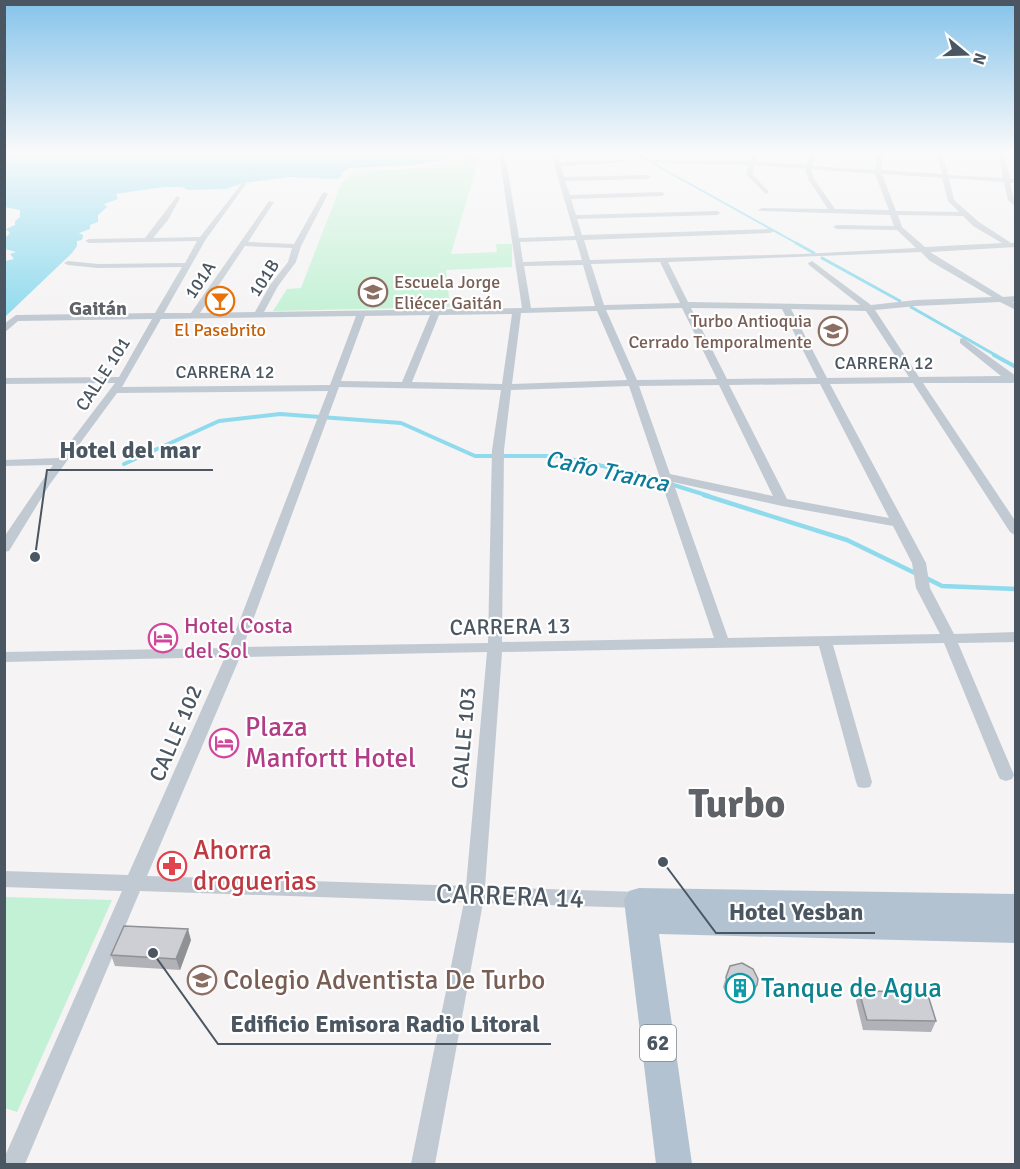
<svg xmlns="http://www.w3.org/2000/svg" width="1020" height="1169" font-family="Signika,sans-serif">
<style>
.green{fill:#c3f1d5}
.water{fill:#90daee}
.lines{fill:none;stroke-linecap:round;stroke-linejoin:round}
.stream-far3{stroke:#90daee;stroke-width:2}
.stream-far2{stroke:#90daee;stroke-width:3}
.stream-far1{stroke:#90daee;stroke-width:4}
.stream{stroke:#90daee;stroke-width:4.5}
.minor{fill:#c1cad2;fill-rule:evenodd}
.primary{fill:#b3c2d1;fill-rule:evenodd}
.wall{fill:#b0b2b7}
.shaded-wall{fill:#909195}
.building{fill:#cdcfd5;stroke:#909195;stroke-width:1.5}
.labels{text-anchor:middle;stroke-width:4.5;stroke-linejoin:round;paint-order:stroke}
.far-street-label{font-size:18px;fill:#4a5661;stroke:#fff}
.far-education-label{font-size:18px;fill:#785e54;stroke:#fff;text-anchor:start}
.far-food-label{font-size:18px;fill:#c56008;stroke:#fff}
.far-neighbourhood-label{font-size:20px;font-weight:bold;fill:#5f6368;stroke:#fff}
.shield{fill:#fff;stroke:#808990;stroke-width:1.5}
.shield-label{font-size:21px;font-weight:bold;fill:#4a5661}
.hotel-label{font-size:22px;fill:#b23c85;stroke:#fff;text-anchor:start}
.street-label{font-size:22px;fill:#4a5661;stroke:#fff}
.water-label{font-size:24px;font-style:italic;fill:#0c7c9b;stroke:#fff}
.near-hotel-label{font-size:27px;fill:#b23c85;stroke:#fff;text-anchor:start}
.near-health-label{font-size:27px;fill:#be3a42;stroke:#fff;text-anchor:start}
.near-street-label{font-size:27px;fill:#4a5661;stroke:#fff}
.near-education-label{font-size:27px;fill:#785e54;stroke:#fff;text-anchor:start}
.near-culture-label{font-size:27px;fill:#0d838f;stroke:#fff;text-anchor:start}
.near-town-label{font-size:40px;font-weight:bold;fill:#5f6368;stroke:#fff}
.leader{fill:none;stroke:#4a5661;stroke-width:2}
.callout-dot{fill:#4a5661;stroke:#fff;stroke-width:2}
.callout-label{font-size:24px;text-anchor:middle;font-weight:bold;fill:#4a5661;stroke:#fff;stroke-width:4.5;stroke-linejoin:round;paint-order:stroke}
</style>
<rect width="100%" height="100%" fill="#f5f3f3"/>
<g class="green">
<path d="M458 154H480L451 254 497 252 496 244H512V267L446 270 450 307 273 311 287 289 301 288 342 182 355 172 417 168 461 160Z"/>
<path d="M4 897 112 900 17 1112 5 1108Z"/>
</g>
<path class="water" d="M5 154H446L452 159 413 165 350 168 340 173 342 176 337 179 289 177 243 183 226 189 188 190 182 187H164L116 194 118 199 104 204 107 207 98 215V222L90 225V229L79 233 83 235 82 240 77 241V246L72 253 5 317V261L14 259 10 254 16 252 5 249V238L10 233 6 229 15 225V221L20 217V210L5 207Z"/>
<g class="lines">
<path class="stream-far3" d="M636 154 798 244"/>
<g class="stream-far2">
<path d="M796 243 814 253"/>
<path d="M822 258 900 301"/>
<path d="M911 307 997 356"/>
</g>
<g class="stream-far1">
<path d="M994 355 1016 367"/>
<path d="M124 464 219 421 280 414 401 423 475 456H556L635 473 709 496"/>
</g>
<g class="stream">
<path d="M704 495 847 540 917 574"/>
<path d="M924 577 942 586 1016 589"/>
</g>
<path class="minor" d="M499 154H505L519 238 575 236 551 154H557L560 162 624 160 627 162 561 166 564 177 648 175 651 177 648 179 565 181 570 195 662 192 665 194 662 196 571 199 576 215 717 211 721 213 717 215 577 219 582 235 770 229 774 231 770 233 584 240 590 260 803 254 916 248 897 230 837 229 833 227 837 225 894 226 890 215 760 211 758 210 762 208 828 209 808 179 805 169 755 165 752 174 769 192 766 194 746 174 749 165 653 163 651 160 750 161 752 154H758L756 162 806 165 810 154H816L812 166 875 170 877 154H883L881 170 942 174 937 154H943L948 175 1003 178 998 154H1004L1010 179H1016V183H1010L1016 207 1008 200 1004 182 949 178 954 200 979 222 1011 243H1016V247L930 252 1003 297 1016 296V302H1012L1016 304V310L1000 302 916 306 875 310 919 377 1001 376 960 343V339L963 338 1016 376V382L1012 383H923L1016 522V536L1010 532 913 383 830 384 926 563 930 588 954 634 1016 632V642L958 643 1014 775 1012 779 1006 781 1000 779 998 775 944 643 833 645 872 782 870 787 864 788 858 787 856 782 819 646 502 652 485 887 639 892 646 894 648 900 646 906 639 908 483 903 435 1164H411L464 902 140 891 25 1164H4L5 1156 122 891 4 887V871L128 875 225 657 4 662V652L229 648 328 391 117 393 50 484 9 551 4 552V537L53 465 4 466V460L58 458 115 383 4 384V378L119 377 152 319 18 321 4 333V324L16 315 155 313 182 267 98 268 68 265 64 263 68 261 98 264 185 263 197 241 89 243 85 241 89 239 145 238 177 196 180 198 168 220 153 238 200 237 243 182 246 184 206 239 164 313H191L269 201 274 202 248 242 294 244 322 194 325 192 328 194 301 246 296 262 278 286 264 312 522 308ZM811 169 875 174 889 210 835 209 814 179ZM882 174 942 178 948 201 959 212 896 211ZM898 215 963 216 973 226 1002 243 925 247 902 227ZM576 240 582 260 523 262 520 242ZM245 246 292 248 288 262 270 285 255 312 200 313ZM921 252 930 261 992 297 916 300 871 305 812 261 808 263 809 265 860 305 688 302 668 262ZM660 262 680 303 604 305 591 264ZM583 265 595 306 531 308 524 266ZM682 308 717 379 637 380 606 310ZM691 308 782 309 817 378 727 379ZM791 309 866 311 909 377 827 378ZM597 311 627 380 512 384 521 313ZM512 314 502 384 412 382 439 315ZM430 315 402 382 341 381 365 316ZM356 316 330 385 122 387 161 319ZM820 384 889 518 787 499 729 385ZM719 385 773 496 670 474 639 386ZM629 386 714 638 502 642 504 450 511 390ZM339 387 501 390 492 450 488 643 243 647ZM673 482 782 506 893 526 912 563 916 588 940 634 728 638ZM487 652 466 886 147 876 240 657Z"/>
<path class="primary" d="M639 888 1016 894V943L659 934 692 1164H656L624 900 629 891Z"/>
</g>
<g class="wall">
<path d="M191 940 180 970 115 966 111 955Z"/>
<path d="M742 963 754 995 746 1001 735 1000 726 993 723 987 726 977Z"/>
<path d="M859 991 936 1021 931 1032 863 1030 856 1001Z"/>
</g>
<g class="shaded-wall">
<path d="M188 929 191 940 180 970 176 959Z"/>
<path d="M757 985 754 995 746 1001 749 991Z"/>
</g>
<g class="building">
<path d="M124 926 188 929 176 959 111 955Z"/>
<path d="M742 963 753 969 758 979 757 985 749 991 737 990 728 983 726 977 730 966Z"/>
<path d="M859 991 927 992 936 1021 867 1020Z"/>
</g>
<linearGradient id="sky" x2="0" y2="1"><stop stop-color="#85c3ea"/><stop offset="0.48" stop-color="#fafafa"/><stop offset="1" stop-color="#fafafa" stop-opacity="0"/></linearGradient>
<rect width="1020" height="318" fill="url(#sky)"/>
<defs>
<g id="school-ring" transform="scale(1.5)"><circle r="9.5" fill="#fff" stroke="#8d6e63" stroke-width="1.5"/><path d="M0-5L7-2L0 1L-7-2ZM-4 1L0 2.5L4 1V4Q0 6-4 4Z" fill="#8d6e63"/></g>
<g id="bar-ring" transform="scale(1.5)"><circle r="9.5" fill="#fff" stroke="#e8710a" stroke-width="1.5"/><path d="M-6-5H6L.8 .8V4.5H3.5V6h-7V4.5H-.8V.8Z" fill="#e8710a"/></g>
<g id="university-ring" transform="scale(1.5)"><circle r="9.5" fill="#fff" stroke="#8d6e63" stroke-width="1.5"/><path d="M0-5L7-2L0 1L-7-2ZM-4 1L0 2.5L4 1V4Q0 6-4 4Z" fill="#8d6e63"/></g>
<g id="hotel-ring" transform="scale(1.5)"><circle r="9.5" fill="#fff" stroke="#d1479c" stroke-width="1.5"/><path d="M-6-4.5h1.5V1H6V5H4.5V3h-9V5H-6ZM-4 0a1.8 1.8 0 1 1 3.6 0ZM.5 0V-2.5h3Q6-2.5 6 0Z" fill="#d1479c"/></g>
<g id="pharmacy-ring" transform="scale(1.5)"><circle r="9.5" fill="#fff" stroke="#e0444e" stroke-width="1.5"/><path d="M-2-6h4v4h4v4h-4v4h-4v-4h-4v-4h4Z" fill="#e0444e"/></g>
<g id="building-ring" transform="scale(1.5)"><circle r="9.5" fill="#fff" stroke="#0f9aa8" stroke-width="1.5"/><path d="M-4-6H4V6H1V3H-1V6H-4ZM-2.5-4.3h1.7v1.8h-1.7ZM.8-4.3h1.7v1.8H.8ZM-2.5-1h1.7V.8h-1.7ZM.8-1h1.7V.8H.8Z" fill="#0f9aa8"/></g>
</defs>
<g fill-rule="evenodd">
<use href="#school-ring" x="373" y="292"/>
<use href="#bar-ring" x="220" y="301"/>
<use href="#university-ring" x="833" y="331"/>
<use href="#hotel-ring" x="163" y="638"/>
<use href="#hotel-ring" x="224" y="743"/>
<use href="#pharmacy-ring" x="172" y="866"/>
<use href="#school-ring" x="202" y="980"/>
<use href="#building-ring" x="740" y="988"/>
</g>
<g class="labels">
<g class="far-street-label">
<text transform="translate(264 278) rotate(-57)" y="6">101B</text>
<text transform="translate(200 280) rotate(-56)" y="6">101A</text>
<text x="884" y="369">CARRERA 12</text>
<text x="225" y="378">CARRERA 12</text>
<text transform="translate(103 374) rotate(-57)" y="6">CALLE 101</text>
</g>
<g class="far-education-label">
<text x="394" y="288">Escuela Jorge<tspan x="394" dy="21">Eliécer Gaitán</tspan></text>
<text x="812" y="327" text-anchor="end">Turbo Antioquia<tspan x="812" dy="21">Cerrado Temporalmente</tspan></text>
</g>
<g class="far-food-label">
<text x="220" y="336">El Pasebrito</text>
</g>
<g class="far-neighbourhood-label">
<text x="98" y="315">Gaitán</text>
</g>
<rect class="shield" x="640" y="1025" width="36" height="36" rx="4.5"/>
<g class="shield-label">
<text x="658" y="1050">62</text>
</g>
<g class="hotel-label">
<text x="184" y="633">Hotel Costa<tspan x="184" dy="25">del Sol</tspan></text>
</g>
<g class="street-label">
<text transform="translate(510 626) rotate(-1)" y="8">CARRERA 13</text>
<text transform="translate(175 733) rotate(-67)" y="8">CALLE 102</text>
<text transform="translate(463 738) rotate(-85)" y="8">CALLE 103</text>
</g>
<g class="water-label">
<text transform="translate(607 471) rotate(12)" y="8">Caño Tranca</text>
</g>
<g class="near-hotel-label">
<text x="245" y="736">Plaza<tspan x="245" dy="31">Manfortt Hotel</tspan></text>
</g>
<g class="near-health-label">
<text x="193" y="859">Ahorra<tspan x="193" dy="31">droguerias</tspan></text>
</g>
<g class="near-street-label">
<text transform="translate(510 896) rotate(2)" y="9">CARRERA 14</text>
</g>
<g class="near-education-label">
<text x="223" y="989">Colegio Adventista De Turbo</text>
</g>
<g class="near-culture-label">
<text x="761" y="997">Tanque de Agua</text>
</g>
<g class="near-town-label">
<text x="737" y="817">Turbo</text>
</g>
</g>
<path class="leader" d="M35 557L47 470H213M663 862L716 933H875M153 953L218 1044H551"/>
<g class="callout-dot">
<circle cx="35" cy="557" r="6"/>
<circle cx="663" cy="862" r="6"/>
<circle cx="153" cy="953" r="6"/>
</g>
<g class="callout-label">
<text x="130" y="458">Hotel del mar</text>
<text x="796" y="920">Hotel Yesban</text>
<text x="385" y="1032">Edificio Emisora Radio Litoral</text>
</g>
<rect width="1020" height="1169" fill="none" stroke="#4a5661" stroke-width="12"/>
<g transform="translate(966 54) rotate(109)" stroke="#ffffff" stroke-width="4.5" paint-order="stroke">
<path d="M0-4.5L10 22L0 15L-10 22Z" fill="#4a5661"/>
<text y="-9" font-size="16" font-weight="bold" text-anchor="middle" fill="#4a5661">N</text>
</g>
</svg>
